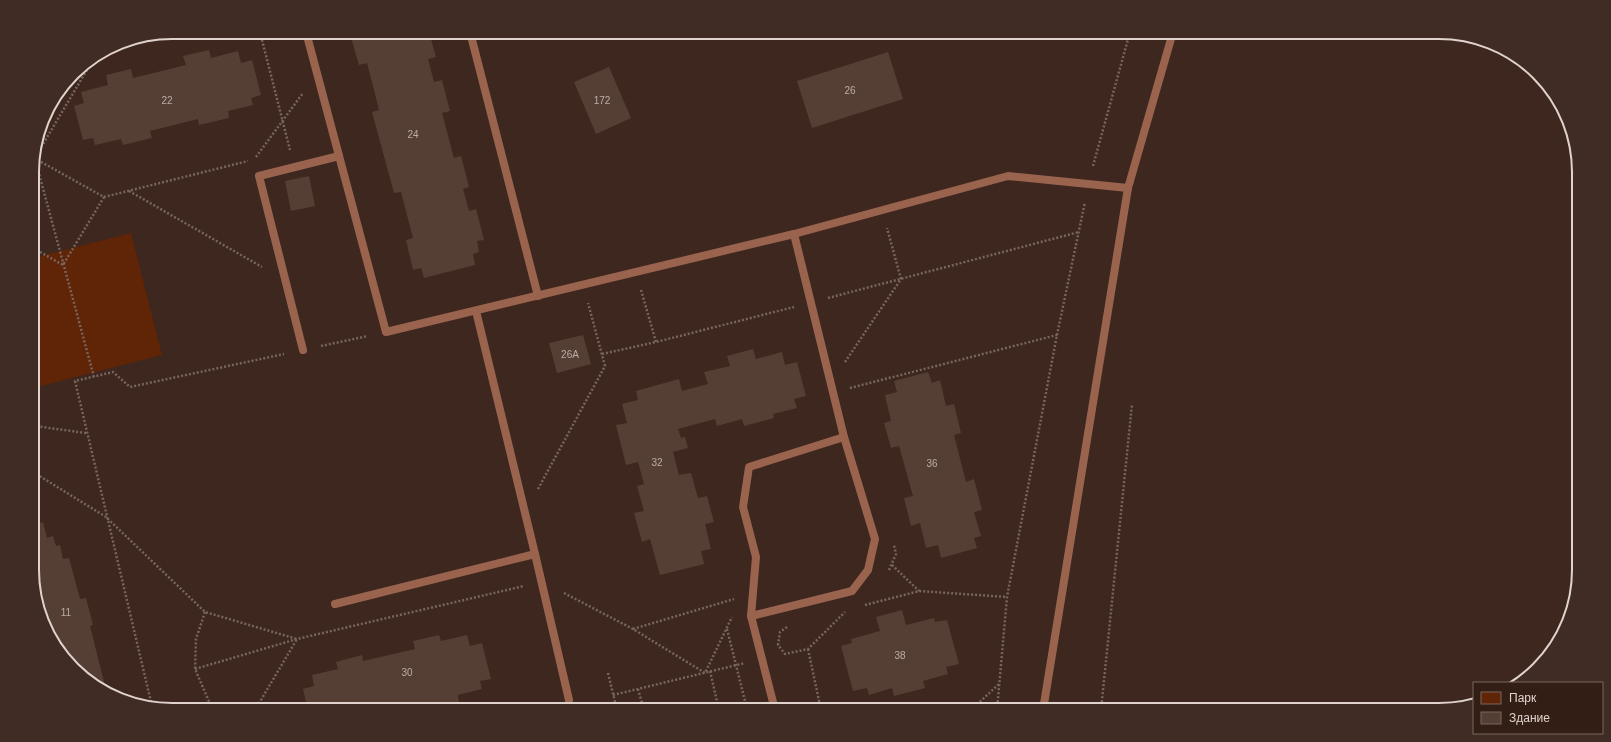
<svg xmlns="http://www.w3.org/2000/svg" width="1611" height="742" font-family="Helvetica,sans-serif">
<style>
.green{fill:#602406}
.building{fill:#553f35}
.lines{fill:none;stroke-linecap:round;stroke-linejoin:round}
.path{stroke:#78655e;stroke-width:2.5;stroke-dasharray:2 2;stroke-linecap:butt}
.service{stroke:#9a634d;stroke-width:8}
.labels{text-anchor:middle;stroke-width:3;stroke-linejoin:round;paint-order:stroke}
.number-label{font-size:10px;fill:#bdada6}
.rim{fill:none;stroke:#e0d2cc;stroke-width:2}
</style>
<rect width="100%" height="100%" fill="#3d271f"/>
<path class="green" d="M131 233 162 355 33 388V258Z"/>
<g class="building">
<path d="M358 32H429L436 57 428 59 434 82 442 80 450 111 442 113 454 158 461 156 469 187 463 189 469 211 476 209 484 240 477 241 479 252 473 254 475 265 424 278 421 268 413 270 406 240 413 238 401 192 394 193 372 112 379 110 373 86 367 63 359 65 350 34Z"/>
<path d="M209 50 211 58 238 51 241 63 252 60 261 95 251 98 253 105 228 111 229 118 199 125 198 119 150 131 152 138 123 145 121 139 95 145 93 138 83 140 74 106 84 103 81 92 108 85 106 75 131 69 133 78 186 65 183 56Z"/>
<path d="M888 52 903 99 812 128 797 81Z"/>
<path d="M609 67 631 118 596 134 574 82Z"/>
<path d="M309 176 315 206 291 211 285 181Z"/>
<path d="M583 335 591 364 557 373 549 343Z"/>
<path d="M753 349 756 359 782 352 785 365 797 362 806 396 794 399 797 408 773 414 774 418 744 426 742 419 717 426 715 419 678 429 681 438 685 437 688 448 673 452 679 475 691 473 698 498 707 496 714 522 705 524 711 549 701 551 704 564 660 575 650 539 642 542 634 513 644 511 637 486 644 484 638 462 626 465 616 425 627 423 622 404 638 400 636 391 679 379 682 391 708 384 704 372 730 366 727 356Z"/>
<path d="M928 372 932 383 940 380 946 406 954 404 961 433 954 435 966 482 974 479 982 510 974 512 981 536 974 538 977 548 941 558 938 545 926 548 920 523 911 526 904 498 913 496 899 446 891 448 884 423 891 421 885 395 897 392 894 381Z"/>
<path d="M43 522 47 538 53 536 56 546 60 545 63 559 69 558 80 599 86 598 93 625 90 626 106 690 61 655 33 589V525Z"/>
<path d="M902 610 906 625 934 618 935 622 947 620 959 664 946 667 948 674 923 681 925 688 894 696 892 688 869 695 867 688 853 691 841 646 852 643 851 639 880 631 876 617Z"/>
<path d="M439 635 441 641 467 635 470 646 482 643 491 679 480 681 482 689 458 695 459 703 429 710 427 703 399 710H308L303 689 314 686 312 675 338 669 336 662 362 655 363 661 415 649 413 641Z"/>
</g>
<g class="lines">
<g class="path">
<path d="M260 32 290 150"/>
<path d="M256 157 303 93"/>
<path d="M34 158 104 197 248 161"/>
<path d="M35 159 94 377"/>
<path d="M33 161 94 58"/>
<path d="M1093 166 1130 32"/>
<path d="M129 191 262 267"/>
<path d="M33 248 63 265 104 197"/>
<path d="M641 290 656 342"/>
<path d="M828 298 1079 232"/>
<path d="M321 346 368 336"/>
<path d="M602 354 656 342 794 307"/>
<path d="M845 362 901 279 887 228"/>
<path d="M850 388 1057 335"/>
<path d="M33 424 42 427 86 433"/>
<path d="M33 472 106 517 205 612 297 639 255 710"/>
<path d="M538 489 605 366 588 303"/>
<path d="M892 565 919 591"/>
<path d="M889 570 896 554 894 545"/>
<path d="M564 593 633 629 705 673 732 617"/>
<path d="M865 605 919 591 1007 597"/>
<path d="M205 612 196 639 195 669 211 706 215 710"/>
<path d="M787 627 780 632 778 645 785 654 808 649 845 612"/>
<path d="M633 629 734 599"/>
<path d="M727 629 746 705 730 710"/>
<path d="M808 649 821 710"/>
<path d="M195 669 297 639 524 586"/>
<path d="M710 671 719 710"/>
<path d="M608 673 617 710"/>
<path d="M638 689 644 710"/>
<path d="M613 695 745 663"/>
<path d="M997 704 1025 707"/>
<path d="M152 706 75 381 113 372 130 387 284 354"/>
<path d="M971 710 999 684"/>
<path d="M997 710 1007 597 1057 335 1085 202"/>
<path d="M1101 710 1132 404"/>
</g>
<g class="service">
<path d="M306 32 386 332 794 234 1008 176 1128 188"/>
<path d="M470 32 538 296"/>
<path d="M303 350 259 176 339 156"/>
<path d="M535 554 569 700"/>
<path d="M335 604 535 554 476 311"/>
<path d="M751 616 852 591 868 570 875 539 844 437"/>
<path d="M775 710 751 616 756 557 743 507 749 467 844 437 794 234"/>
<path d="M1043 710 1128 188 1173 32"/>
</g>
</g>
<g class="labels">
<g class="number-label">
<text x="850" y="94">26</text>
<text x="167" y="104">22</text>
<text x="602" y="104">172</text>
<text x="413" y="138">24</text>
<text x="570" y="358">26А</text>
<text x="657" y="466">32</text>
<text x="932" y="467">36</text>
<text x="66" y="616">11</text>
<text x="900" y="659">38</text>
<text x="407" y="676">30</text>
</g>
</g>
<path d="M0 0H1611V742H0ZM172 39H1439A133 133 0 0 1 1572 172V570A133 133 0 0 1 1439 703H172A133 133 0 0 1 39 570V172A133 133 0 0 1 172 39Z" fill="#402c24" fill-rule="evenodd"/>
<path class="rim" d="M172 39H1439A133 133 0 0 1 1572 172V570A133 133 0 0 1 1439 703H172A133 133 0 0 1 39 570V172A133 133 0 0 1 172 39Z"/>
<rect x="1473" y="682" width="130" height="52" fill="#321e15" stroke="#78665e"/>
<rect x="1481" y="692" width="20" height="12" fill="#602406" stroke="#78665e"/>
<text x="1509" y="702" font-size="12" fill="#e0d2cc">Парк</text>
<rect x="1481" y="712" width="20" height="12" fill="#553f35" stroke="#78665e"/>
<text x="1509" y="722" font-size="12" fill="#e0d2cc">Здание</text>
</svg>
